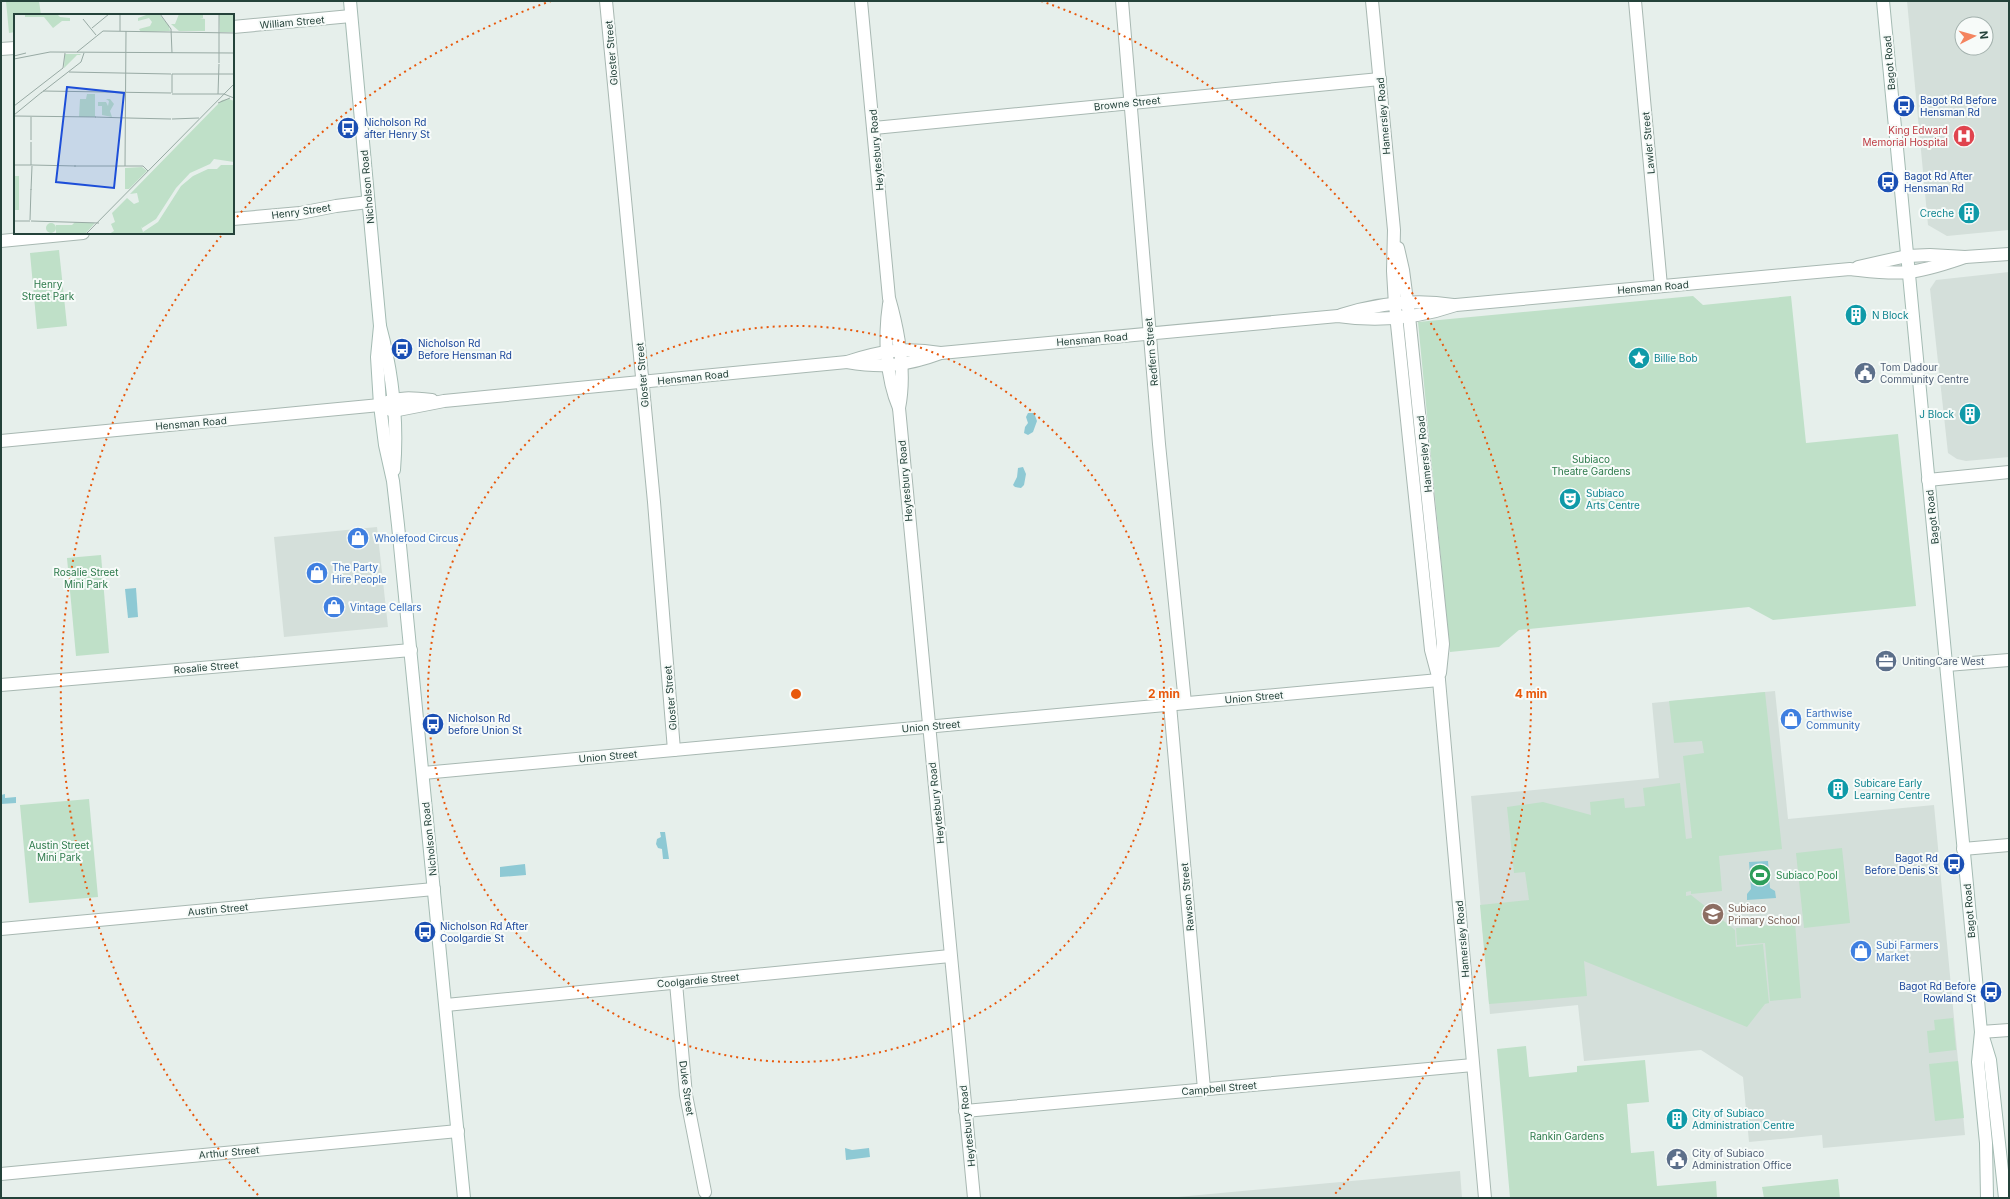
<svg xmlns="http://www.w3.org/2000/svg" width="2010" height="1199" font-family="Inter,sans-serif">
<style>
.built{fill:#d4dfda;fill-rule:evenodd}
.green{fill:#bfe0c8}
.water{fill:#8ec9d4}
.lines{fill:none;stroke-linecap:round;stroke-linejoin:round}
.minor-casing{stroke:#a8b8b2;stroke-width:14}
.tertiary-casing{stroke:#a8b8b2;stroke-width:14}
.secondary-casing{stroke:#a4bbb3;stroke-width:14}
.minor{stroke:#fff;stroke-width:12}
.tertiary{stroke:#fff;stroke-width:12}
.secondary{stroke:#fff;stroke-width:12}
.ring{fill:none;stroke:#e8590c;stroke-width:2;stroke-dasharray:2 4}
.labels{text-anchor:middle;stroke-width:4;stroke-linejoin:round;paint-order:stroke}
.street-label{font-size:10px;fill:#24423a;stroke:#f7fbf9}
.transit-label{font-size:10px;fill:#164399;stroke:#f7fbf9;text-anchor:start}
.health-label{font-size:10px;fill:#be3a42;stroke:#f7fbf9;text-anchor:end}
.culture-label{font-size:10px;fill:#0d838f;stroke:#f7fbf9;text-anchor:start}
.park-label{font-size:10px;fill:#2d7a4b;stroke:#f7fbf9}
.service-label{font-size:10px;fill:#4e5e75;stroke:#f7fbf9;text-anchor:start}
.shop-label{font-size:10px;fill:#366cbe;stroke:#f7fbf9;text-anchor:start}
.leisure-label{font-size:10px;fill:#27864d;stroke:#f7fbf9;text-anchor:start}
.education-label{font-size:10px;fill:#785e54;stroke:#f7fbf9;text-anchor:start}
.inset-road{fill:none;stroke:#98aaa4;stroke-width:1}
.view{fill:#1d4ed8;fill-opacity:0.15;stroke:#1d4ed8;stroke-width:2}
.inset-edge{fill:none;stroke:#24423a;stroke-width:2}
.centre{fill:#e8590c;stroke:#f7fbf9;stroke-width:2}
.ring-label{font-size:12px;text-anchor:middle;font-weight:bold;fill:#e8590c;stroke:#f7fbf9;stroke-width:4;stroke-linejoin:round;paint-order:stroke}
</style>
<rect width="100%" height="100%" fill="#e6efeb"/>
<g class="built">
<path d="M1907 1H2009V230L1947 236 1928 225ZM1962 24H1986V48H1962Z"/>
<path d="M2009 272V457L1966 461 1957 459 1948 453 1930 289 1936 280Z"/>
<path d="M377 527 388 627 284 637 274 537Z"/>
<path d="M1775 691 1788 819 1934 805 1965 1135 1823 1148 1822 1135 1749 1142 1743 1077 1701 1050 1584 1061 1578 1005 1490 1014 1471 796 1659 778 1652 703Z"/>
<path d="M1460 1171 1462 1198H1167Z"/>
</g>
<g class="green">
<path d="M6 1H39L41 15H15V32L9 33Z"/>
<path d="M59 250 67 326 37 329 30 253Z"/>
<path d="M1693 296 1703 305 1791 296 1806 443 1898 434 1916 606 1773 620 1749 607 1519 630 1499 647 1450 652 1418 322Z"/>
<path d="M101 555 109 653 76 656 67 558Z"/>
<path d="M1765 692 1782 849 1719 856 1722 891 1691 894V891L1686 892V896L1691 895 1735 930 1736 947 1763 944 1769 1003 1765 1004 1747 1027 1584 961 1587 996 1489 1004 1480 905 1529 900 1525 872 1514 873 1507 807 1543 802 1591 815 1590 802 1624 798 1625 808 1645 806 1643 788 1680 783 1686 839 1692 838 1683 756 1704 753 1702 741 1674 743 1669 701Z"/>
<path d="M89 799 98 897 29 903 20 805Z"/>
<path d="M1842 848 1850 923 1804 928 1796 853Z"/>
<path d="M1795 923 1801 998 1770 1001 1765 943 1737 945 1736 928Z"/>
<path d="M1953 1018 1956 1050 1929 1053 1927 1031 1935 1030 1934 1020Z"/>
<path d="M1526 1046 1529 1077 1577 1072V1066L1645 1060 1649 1102 1627 1104 1631 1153 1654 1151 1657 1186 1716 1181 1717 1198H1510L1497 1049Z"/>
<path d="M1958 1061 1964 1118 1935 1121 1929 1064Z"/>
<path d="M1838 1179 1840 1198H1764L1762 1187Z"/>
</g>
<g class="water">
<path d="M1028 413H1034L1037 421 1033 432 1028 435 1024 433 1025 427 1028 423 1026 417Z"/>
<path d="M1023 467 1026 474 1024 485 1021 488 1015 487 1013 485 1017 477 1018 468Z"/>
<path d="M136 588 138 617 128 618 125 589Z"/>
<path d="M5 794V798L16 797V803L1 804V795Z"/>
<path d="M660 832H665L669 859H663L662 849 658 848 656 844 657 839 661 837Z"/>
<path d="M1768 861 1770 888 1775 891 1776 898 1747 900V894L1751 889 1749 862Z"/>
<path d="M525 864 526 875 500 877V867Z"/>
<path d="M845 1148 852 1150 869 1148 870 1157 846 1160Z"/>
</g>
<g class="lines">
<g class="minor-casing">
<g id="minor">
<path d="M606 1 654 502 674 750"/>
<path d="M861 1 889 298C899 333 906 373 899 408L974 1198"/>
<path d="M1122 1 1159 444 1185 703"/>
<path d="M1635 1 1661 286"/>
<path d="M233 27 351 16"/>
<path d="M1 49 15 48"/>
<path d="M874 128 1380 79"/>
<path d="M233 219 300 213 336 206 368 202"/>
<path d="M1 241 83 233"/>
<path d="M1858 267 1907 256 1930 255 1965 257 2009 254"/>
<path d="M889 304C884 338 886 377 899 408"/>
<path d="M1341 315C1376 304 1416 299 1453 305"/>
<path d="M847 362C883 368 906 366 941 353L1338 316C1378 322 1418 318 1456 305L1850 269C1869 271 1889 274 1908 272 1928 270 1947 263 1965 257"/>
<path d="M380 405 393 411 444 401 847 362C879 351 906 347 940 353"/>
<path d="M1 441 380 405C397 396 414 398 432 400"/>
<path d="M1928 480 2009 472"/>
<path d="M1947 665 2009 660"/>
<path d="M1 685 411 650"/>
<path d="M1170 705 1204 1089"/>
<path d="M423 773 1439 680"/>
<path d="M1963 849 2009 845"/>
<path d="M1 929 434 889"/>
<path d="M676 983 686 1095 705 1192"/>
<path d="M446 1005 950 956"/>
<path d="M1981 1032 2009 1030"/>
<path d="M965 1111 1473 1065"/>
<path d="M1 1174 458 1131"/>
</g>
</g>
<g class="tertiary-casing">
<g id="tertiary">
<path d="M1372 1 1394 230 1393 271 1395 305 1431 650 1439 680 1485 1198"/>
<path d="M1398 248 1403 270 1409 316 1443 644 1440 673"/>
</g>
</g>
<g class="secondary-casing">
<g id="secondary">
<path d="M350 1 380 326C392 371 398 422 394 470"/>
<path d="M1883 1 1981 1032 1978 1062 1986 1143 1987 1198"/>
<path d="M380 326 377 357 380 405 385 445 393 481 398 525 464 1198"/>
<path d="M1983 1037 1990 1060 2005 1198"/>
</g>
</g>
<use href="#minor" class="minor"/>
<use href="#tertiary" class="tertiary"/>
<use href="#secondary" class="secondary"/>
</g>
<g class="ring">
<circle cx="796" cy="694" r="368"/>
<path d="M258 1195A735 735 0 0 1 221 236M237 217A735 735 0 0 1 551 1M1041 1A735 735 0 0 1 1334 1195"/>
</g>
<defs>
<g id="bus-disc" transform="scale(1.15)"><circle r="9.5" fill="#1a4fb4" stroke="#f7fbf9"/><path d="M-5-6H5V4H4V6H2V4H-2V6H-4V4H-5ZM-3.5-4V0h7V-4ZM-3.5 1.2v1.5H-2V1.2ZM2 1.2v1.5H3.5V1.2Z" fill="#fff"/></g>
<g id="hospital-disc" transform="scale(1.15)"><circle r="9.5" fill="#e0444e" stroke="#f7fbf9"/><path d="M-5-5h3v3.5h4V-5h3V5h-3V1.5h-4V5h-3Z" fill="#fff"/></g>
<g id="building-disc" transform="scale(1.15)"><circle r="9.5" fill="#0f9aa8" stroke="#f7fbf9"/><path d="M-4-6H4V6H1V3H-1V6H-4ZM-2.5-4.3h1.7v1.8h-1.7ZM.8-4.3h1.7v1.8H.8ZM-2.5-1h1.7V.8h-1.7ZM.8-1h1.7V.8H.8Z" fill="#fff"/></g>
<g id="sight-disc" transform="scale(1.15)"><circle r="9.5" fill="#0f9aa8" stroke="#f7fbf9"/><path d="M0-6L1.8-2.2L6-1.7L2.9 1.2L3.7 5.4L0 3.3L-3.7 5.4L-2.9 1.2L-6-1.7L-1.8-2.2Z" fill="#fff"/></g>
<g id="civic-disc" transform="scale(1.15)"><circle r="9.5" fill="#5c6f8a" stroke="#f7fbf9"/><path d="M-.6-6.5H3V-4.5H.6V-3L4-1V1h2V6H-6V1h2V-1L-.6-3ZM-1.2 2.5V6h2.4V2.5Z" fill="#fff"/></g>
<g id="theatre-disc" transform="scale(1.15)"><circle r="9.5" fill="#0f9aa8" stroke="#f7fbf9"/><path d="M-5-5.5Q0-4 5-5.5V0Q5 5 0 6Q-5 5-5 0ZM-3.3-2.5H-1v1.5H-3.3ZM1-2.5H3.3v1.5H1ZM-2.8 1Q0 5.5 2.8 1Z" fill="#fff"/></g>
<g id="shop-disc" transform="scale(1.15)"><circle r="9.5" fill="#3f7fe0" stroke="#f7fbf9"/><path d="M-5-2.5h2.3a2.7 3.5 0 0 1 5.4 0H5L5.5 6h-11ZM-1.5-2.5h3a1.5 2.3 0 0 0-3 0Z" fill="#fff"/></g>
<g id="office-disc" transform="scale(1.15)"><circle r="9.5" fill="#5c6f8a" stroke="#f7fbf9"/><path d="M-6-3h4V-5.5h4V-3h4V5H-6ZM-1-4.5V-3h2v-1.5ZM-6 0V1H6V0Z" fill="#fff"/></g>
<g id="stadium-disc" transform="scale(1.15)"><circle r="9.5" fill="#2e9e5b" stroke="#f7fbf9"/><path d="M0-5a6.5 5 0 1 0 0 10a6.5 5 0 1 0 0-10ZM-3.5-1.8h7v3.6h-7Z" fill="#fff"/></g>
<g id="school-disc" transform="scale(1.15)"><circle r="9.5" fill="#8d6e63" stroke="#f7fbf9"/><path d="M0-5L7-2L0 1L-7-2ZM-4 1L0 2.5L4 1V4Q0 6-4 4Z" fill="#fff"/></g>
</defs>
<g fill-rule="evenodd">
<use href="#bus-disc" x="1904" y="106"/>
<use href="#bus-disc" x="348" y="128"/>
<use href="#hospital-disc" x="1964" y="136"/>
<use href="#bus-disc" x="1888" y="182"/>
<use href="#building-disc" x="1969" y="213"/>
<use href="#building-disc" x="1856" y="315"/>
<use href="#bus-disc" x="402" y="349"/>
<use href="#sight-disc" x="1639" y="358"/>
<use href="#civic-disc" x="1865" y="373"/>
<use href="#building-disc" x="1970" y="414"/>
<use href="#theatre-disc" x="1570" y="499"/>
<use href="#shop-disc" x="358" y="538"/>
<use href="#shop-disc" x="317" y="573"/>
<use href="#shop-disc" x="334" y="607"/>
<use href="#office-disc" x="1886" y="661"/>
<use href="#shop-disc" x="1791" y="719"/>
<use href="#bus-disc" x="433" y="724"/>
<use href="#building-disc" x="1838" y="789"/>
<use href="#bus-disc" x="1954" y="864"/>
<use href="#stadium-disc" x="1760" y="875"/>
<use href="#school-disc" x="1713" y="914"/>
<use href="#bus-disc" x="425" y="932"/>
<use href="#shop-disc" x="1861" y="951"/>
<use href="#bus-disc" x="1991" y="992"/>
<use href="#building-disc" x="1677" y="1119"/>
<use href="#civic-disc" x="1677" y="1159"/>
</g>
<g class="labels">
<g class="street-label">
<text transform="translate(292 22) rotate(-5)" y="4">William Street</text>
<text transform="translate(611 53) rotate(-95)" y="4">Gloster Street</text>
<text transform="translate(1889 63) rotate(-95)" y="4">Bagot Road</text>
<text transform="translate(1127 103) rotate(-6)" y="4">Browne Street</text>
<text transform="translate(1383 116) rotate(-95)" y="4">Hamersley Road</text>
<text transform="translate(1648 143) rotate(-95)" y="4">Lawler Street</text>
<text transform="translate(876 150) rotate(-95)" y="4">Heytesbury Road</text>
<text transform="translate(367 187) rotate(-95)" y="4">Nicholson Road</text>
<text transform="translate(301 211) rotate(-8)" y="4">Henry Street</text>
<text transform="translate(1653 287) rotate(-5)" y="4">Hensman Road</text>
<text transform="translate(1092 339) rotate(-5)" y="4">Hensman Road</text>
<text transform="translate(1151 352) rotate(-95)" y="4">Redfern Street</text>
<text transform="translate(642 375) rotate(-95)" y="4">Gloster Street</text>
<text transform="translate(693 377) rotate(-6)" y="4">Hensman Road</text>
<text transform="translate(191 423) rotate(-5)" y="4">Hensman Road</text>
<text transform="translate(1424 454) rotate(-96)" y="4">Hamersley Road</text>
<text transform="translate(905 481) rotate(-95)" y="4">Heytesbury Road</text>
<text transform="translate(1932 517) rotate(-96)" y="4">Bagot Road</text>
<text transform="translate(206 667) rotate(-5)" y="4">Rosalie Street</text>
<text transform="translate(1254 697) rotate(-5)" y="4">Union Street</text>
<text transform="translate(670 698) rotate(-95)" y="4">Gloster Street</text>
<text transform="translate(931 726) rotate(-5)" y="4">Union Street</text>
<text transform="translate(608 756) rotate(-5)" y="4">Union Street</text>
<text transform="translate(936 803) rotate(-96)" y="4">Heytesbury Road</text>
<text transform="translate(429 839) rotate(-96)" y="4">Nicholson Road</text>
<text transform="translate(1187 897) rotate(-95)" y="4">Rawson Street</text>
<text transform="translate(218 909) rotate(-5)" y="4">Austin Street</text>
<text transform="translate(1969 911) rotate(-95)" y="4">Bagot Road</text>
<text transform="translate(1462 939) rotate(-95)" y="4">Hamersley Road</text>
<text transform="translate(698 980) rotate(-5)" y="4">Coolgardie Street</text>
<text transform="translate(687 1088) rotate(82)" y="4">Duke Street</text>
<text transform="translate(1219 1088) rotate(-5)" y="4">Campbell Street</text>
<text transform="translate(967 1126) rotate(-96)" y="4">Heytesbury Road</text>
<text transform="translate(229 1152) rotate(-5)" y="4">Arthur Street</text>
</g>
<g class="transit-label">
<text x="1920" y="104">Bagot Rd Before<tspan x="1920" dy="12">Hensman Rd</tspan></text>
<text x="364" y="126">Nicholson Rd<tspan x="364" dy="12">after Henry St</tspan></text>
<text x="1904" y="180">Bagot Rd After<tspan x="1904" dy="12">Hensman Rd</tspan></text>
<text x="418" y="347">Nicholson Rd<tspan x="418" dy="12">Before Hensman Rd</tspan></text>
<text x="448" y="722">Nicholson Rd<tspan x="448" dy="12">before Union St</tspan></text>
<text x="1938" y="862" text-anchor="end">Bagot Rd<tspan x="1938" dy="12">Before Denis St</tspan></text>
<text x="440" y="930">Nicholson Rd After<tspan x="440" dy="12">Coolgardie St</tspan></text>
<text x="1976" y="990" text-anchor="end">Bagot Rd Before<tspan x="1976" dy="12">Rowland St</tspan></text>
</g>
<g class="health-label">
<text x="1948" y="134">King Edward<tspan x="1948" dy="12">Memorial Hospital</tspan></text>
</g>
<g class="culture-label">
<text x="1954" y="217" text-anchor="end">Creche</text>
<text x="1872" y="319">N Block</text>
<text x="1654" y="362">Billie Bob</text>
<text x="1954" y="418" text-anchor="end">J Block</text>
<text x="1586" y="497">Subiaco<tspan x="1586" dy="12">Arts Centre</tspan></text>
<text x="1854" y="787">Subicare Early<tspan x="1854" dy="12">Learning Centre</tspan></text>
<text x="1692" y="1117">City of Subiaco<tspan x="1692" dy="12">Administration Centre</tspan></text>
</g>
<g class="park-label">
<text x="48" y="288">Henry<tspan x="48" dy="12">Street Park</tspan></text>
<text x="1591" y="463">Subiaco<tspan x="1591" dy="12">Theatre Gardens</tspan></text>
<text x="86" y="576">Rosalie Street<tspan x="86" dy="12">Mini Park</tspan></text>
<text x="59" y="849">Austin Street<tspan x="59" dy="12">Mini Park</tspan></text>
<text x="1567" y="1140">Rankin Gardens</text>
</g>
<g class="service-label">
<text x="1880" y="371">Tom Dadour<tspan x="1880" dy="12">Community Centre</tspan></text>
<text x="1902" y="665">UnitingCare West</text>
<text x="1692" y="1157">City of Subiaco<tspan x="1692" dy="12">Administration Office</tspan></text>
</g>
<g class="shop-label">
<text x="374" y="542">Wholefood Circus</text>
<text x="332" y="571">The Party<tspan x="332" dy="12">Hire People</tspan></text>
<text x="350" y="611">Vintage Cellars</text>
<text x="1806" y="717">Earthwise<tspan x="1806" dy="12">Community</tspan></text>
<text x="1876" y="949">Subi Farmers<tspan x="1876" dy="12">Market</tspan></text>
</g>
<g class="leisure-label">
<text x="1776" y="879">Subiaco Pool</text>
</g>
<g class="education-label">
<text x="1728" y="912">Subiaco<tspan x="1728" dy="12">Primary School</tspan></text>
</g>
</g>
<g transform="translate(14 14)">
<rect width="220" height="220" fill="#e6efeb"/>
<path d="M11 0H43L46 3 56 4V7H48L39 14 30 3H11ZM135 0H145L155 12 156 17 127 18 125 15 136 12 138 8 135 4 124 7V4ZM165 0H189V4H186L191 5V17H165L157 10H161ZM205 0H220V18H206ZM51 40H66L67 41H63L50 54ZM73 80H81V103H65L66 85H72ZM92 85H96L100 90 96 97 98 103 88 101V92H84V88H92L94 92 95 87ZM215 85 220 87V148L200 145 196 150 176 159 162 174 142 205 128 214 127 212 129 218 144 208 167 172 179 162 194 155H203L207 151H219L220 220H95L100 217 97 210 101 208 98 199 113 184 120 190 125 188 123 179 116 180 208 86ZM128 153 133 157 115 175H111V154ZM0 162H5V196H0ZM61 208 81 209 71 220H42V211H58ZM32 214a5 5 0 1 1 10 0a5 5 0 1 1-10 0Z" fill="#bfe0c8"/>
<path class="inset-road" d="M106 0V17M146 0 157 15 158 39M69 5 82 21M78 14 95 0M63 38 89 17 220 19M0 42 12 39M0 45 36 38 220 39M205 49V0M55 58 157 60M158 60H220M29 77 157 79M27 79 67 48 70 39M158 79V60M158 80H210L220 84M204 80 205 50M204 89 216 84M0 92 49 54 51 39M0 101 28 78M0 102 82 103M81 103 114 104M114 104 157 105M158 105 185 104M17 126V103M0 151H18M17 151V128M18 151 62 152M60 152H129L134 157M111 152 112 17M17 176 18 152M16 206 17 175M0 207H16M17 207 85 209M72 220 220 70"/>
<path class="view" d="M53 73 110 79 100 174 42 168Z"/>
<rect width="220" height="220" class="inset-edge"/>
</g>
<circle cx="796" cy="694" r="6" class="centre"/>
<g class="ring-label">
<text x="1164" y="698">2 min</text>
<text x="1531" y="698">4 min</text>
</g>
<rect width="2010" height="1199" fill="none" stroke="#24423a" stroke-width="4"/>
<g transform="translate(1974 36) rotate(84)"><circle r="19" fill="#f7fbf9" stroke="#a3b1ad"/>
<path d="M0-3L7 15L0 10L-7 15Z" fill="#f4845f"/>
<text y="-6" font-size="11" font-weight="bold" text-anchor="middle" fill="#24423a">N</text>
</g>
</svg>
